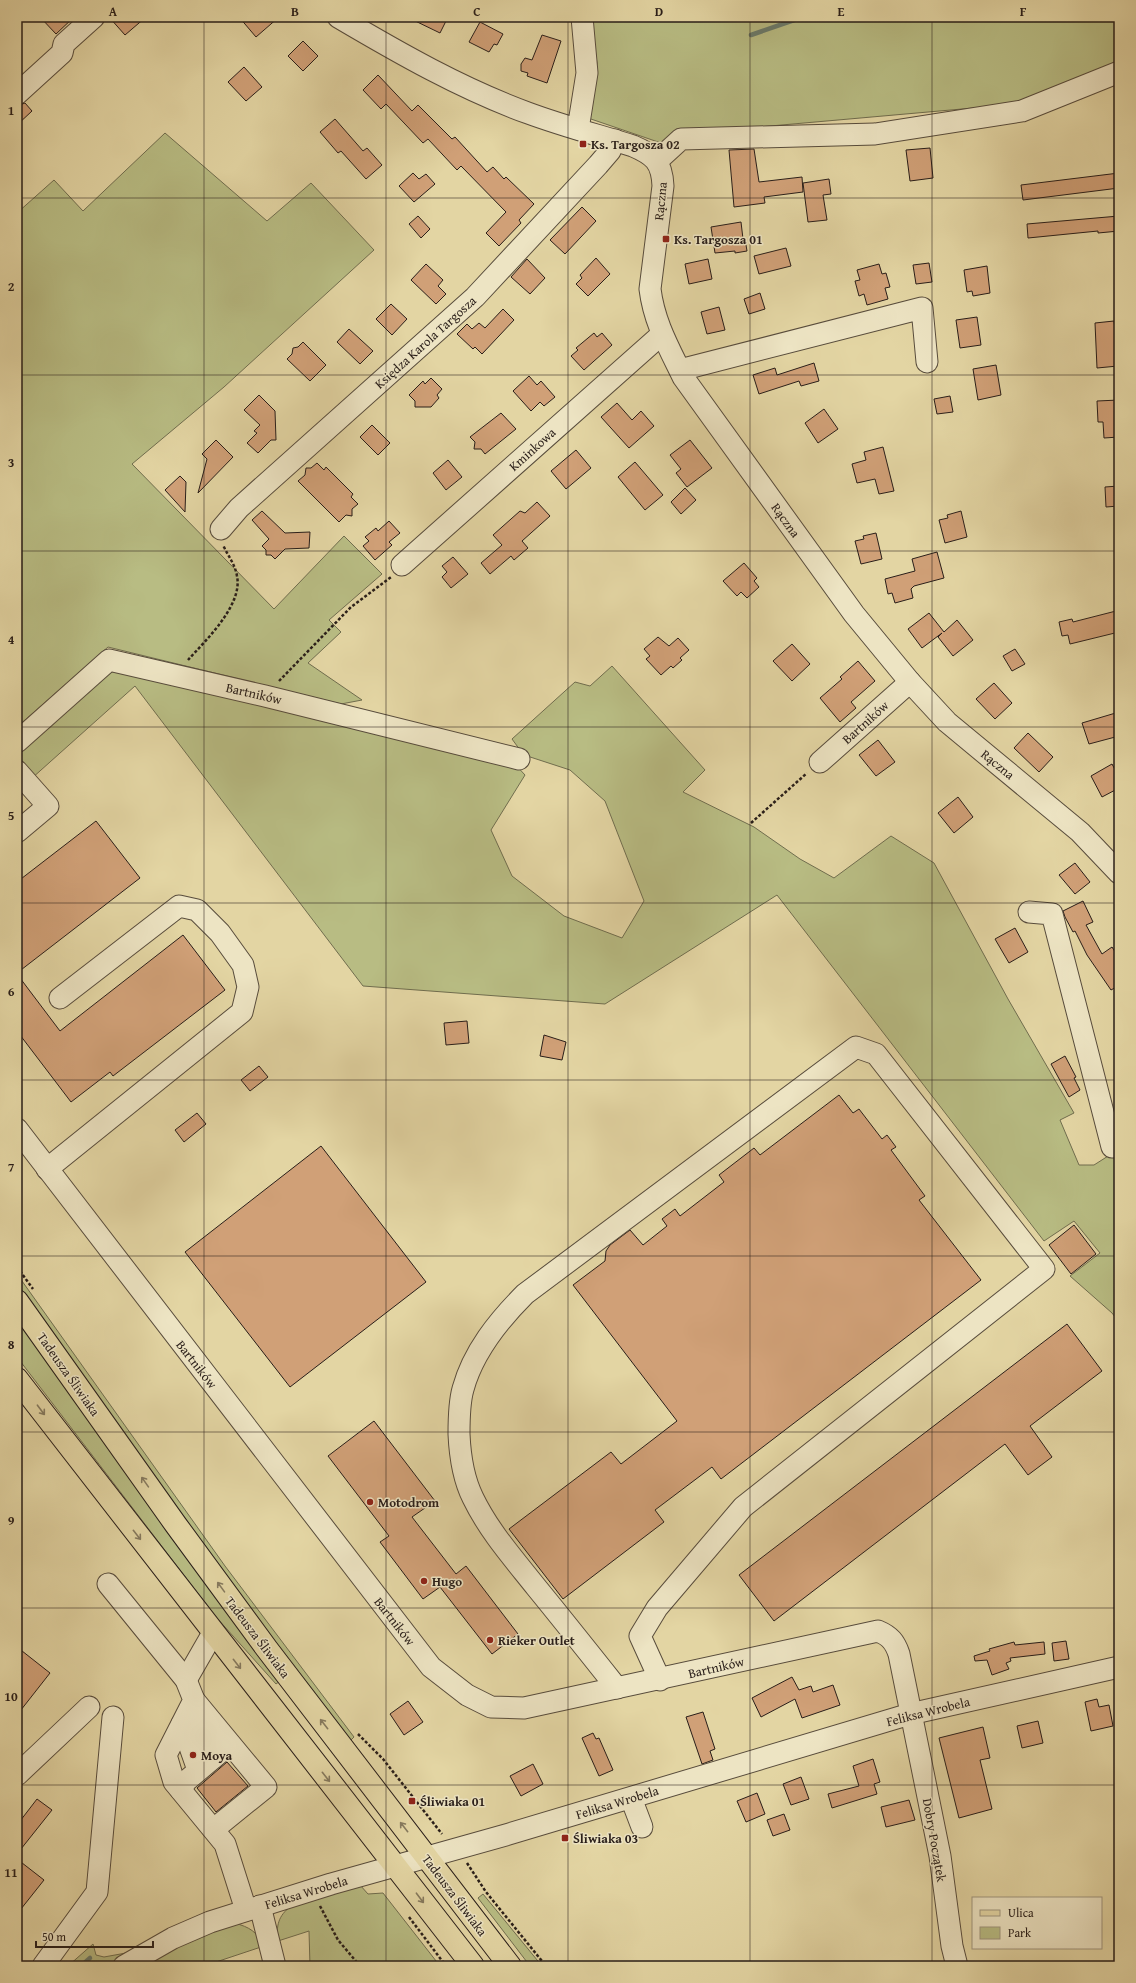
<svg xmlns="http://www.w3.org/2000/svg" width="1136" height="1983" font-family="'Gentium Book Plus',serif">
<style>
.green{fill:#b8bc83;stroke:#706d4e}
.lines{fill:none;stroke-linecap:round;stroke-linejoin:round}
.stream{stroke:#6a7b6c;stroke-width:4.5}
.building{fill:#d0a077;stroke:#291e19}
.minor-casing{stroke:#584c3c;stroke-width:23}
.major-casing{stroke:#291e19;stroke-width:24}
.path{stroke:#291e19;stroke-width:2.5;stroke-dasharray:3 2;stroke-linecap:butt}
.minor{stroke:#ede4c3;stroke-width:21}
.major{stroke:#e3d5a3;stroke-width:22}
.oneway{stroke:#867a5e}
.grid{fill:none;stroke:#291e19;stroke-width:1;stroke-opacity:0.55}
.poi-dot{fill:#8f2418;stroke:#ede4c3;stroke-width:1.5}
.labels{text-anchor:middle;stroke-width:3;stroke-linejoin:round;paint-order:stroke}
.poi-label{font-size:13px;font-weight:bold;fill:#291e19;stroke:#ede4c3;text-anchor:start}
.street-label{font-size:13px;fill:#291e19;stroke:#ede4c3}
.neatline{fill:none;stroke:#291e19;stroke-width:1.5}
.grid-label{font-size:13px;text-anchor:middle;font-weight:bold;fill:#291e19}
</style>
<rect width="100%" height="100%" fill="#e3d5a3"/>
<filter id="stains"><feTurbulence type="fractalNoise" baseFrequency=".005" numOctaves="4"/><feColorMatrix values="0 0 0 0 .2 0 0 0 0 .09 0 0 0 0 .02 0 0 0 .5 -.17"/></filter>
<radialGradient id="worn" r=".72"><stop offset=".6" stop-color="#630" stop-opacity="0"/><stop offset="1" stop-color="#630" stop-opacity=".3"/></radialGradient>
<g class="green">
<path d="M590 17H1119V64L1070 85 1007 105 680 134 664 144 588 118 597 63Z"/>
<path d="M165 133 267 221 311 183 374 250 224 387 132 464 274 609 344 536 382 574 329 620 341 632 308 663 362 700 341 704 108 647 17 727V213L54 180 83 211Z"/>
<path d="M612 666 705 770 683 792 754 827 800 859 834 878 891 836 934 863 1008 999 1074 1113 1060 1120 1079 1165H1094L1116 1151 1119 1157V1322L1112 1313 1070 1276 1100 1253 1074 1221 1044 1241 777 895 605 1004 363 986 135 686 31 779C22 766 13 761 21 746L116 667 512 761 525 775 491 830 512 876 564 916 622 938 644 901 605 801 570 770 521 754 520 750 512 739 575 682 590 686Z"/>
<path d="M17 1274 225 1566 354 1737 351 1740 341 1731 157 1484 17 1287Z"/>
<path d="M17 1316 280 1681 276 1684 216 1617 17 1357Z"/>
<path d="M360 1885 368 1894 383 1893 440 1966H310L309 1931 278 1941C276 1926 278 1916 291 1906Z"/>
<path d="M483 1894 542 1966H530L478 1898Z"/>
<path d="M234 1923C250 1927 257 1932 264 1946L204 1966H139L161 1953Z"/>
<path d="M93 1944 96 1955 104 1957 126 1953 108 1966H68Z"/>
</g>
<g class="lines">
<g class="stream">
<path d="M751 35 803 17"/>
<path d="M81 1966 90 1958"/>
</g>
</g>
<g class="building">
<path d="M40 17H74L56 34Z"/>
<path d="M109 17H146L125 35Z"/>
<path d="M239 17H279L256 37Z"/>
<path d="M407 17H448L440 33Z"/>
<path d="M480 22 503 34 497 45 494 44 489 52 469 42Z"/>
<path d="M542 35 561 41 547 83 527 76 528 73 521 71V64L525 58 532 60Z"/>
<path d="M303 41 318 56 303 71 288 56Z"/>
<path d="M244 67 262 87 246 101 228 82Z"/>
<path d="M378 75 412 111 418 105 452 139 455 137 487 172 493 167 504 179 506 177 534 204 519 220 521 223 499 246 486 233 506 212 461 166 457 170 428 139 423 143 386 104 381 109 363 90Z"/>
<path d="M25 103 32 111 17 125V106Z"/>
<path d="M335 119 363 151 367 148 382 165 366 179 341 151 338 153 320 132Z"/>
<path d="M930 148 933 178 910 181 906 150Z"/>
<path d="M754 149 759 182 802 177 803 192 764 197 765 203 734 207 729 150Z"/>
<path d="M413 173 419 179 426 174 435 184 414 202 399 186Z"/>
<path d="M1119 173V188L1023 200 1021 185Z"/>
<path d="M829 179 831 194 823 195 827 220 808 222 803 183Z"/>
<path d="M582 207 596 221 565 254 550 240Z"/>
<path d="M418 216 430 229 421 238 409 224Z"/>
<path d="M1119 216V231L1098 233V231L1028 238 1027 224Z"/>
<path d="M741 222 743 239H745L747 251 735 253V251L715 253 711 227Z"/>
<path d="M786 248 791 266 759 274 754 256Z"/>
<path d="M596 258 610 274 588 296 576 284 582 278 580 275Z"/>
<path d="M527 259 545 278 530 294 511 277Z"/>
<path d="M708 259 712 279 689 284 685 264Z"/>
<path d="M929 263 932 282 916 284 913 265Z"/>
<path d="M426 264 443 280 438 286 446 294 436 304 411 280Z"/>
<path d="M879 264 882 274 886 273 890 287 885 288 888 299 867 305 864 294 859 296 855 281 860 280 857 270Z"/>
<path d="M987 266 990 293 973 296 972 291 967 292 964 270Z"/>
<path d="M760 293 765 309 749 314 744 299Z"/>
<path d="M391 304 407 319 392 335 376 319Z"/>
<path d="M719 307 725 330 707 334 701 312Z"/>
<path d="M503 309 514 320 482 354 475 347 473 349 457 334 467 324 472 329 479 323 485 328Z"/>
<path d="M977 317 981 345 960 348 956 320Z"/>
<path d="M1114 321 1117 345H1119L1118 366 1097 368 1095 323Z"/>
<path d="M349 329 373 351 360 364 337 342Z"/>
<path d="M594 333 597 337 602 333 612 345 584 370 571 356 578 350 576 348Z"/>
<path d="M303 342 326 365 310 381 287 359 292 354 293 348 298 347Z"/>
<path d="M814 363 819 381 801 386 799 381 759 394 753 375 775 368 777 375Z"/>
<path d="M996 365 1001 395 978 400 973 369Z"/>
<path d="M529 376 537 385 541 381 555 397 544 406 540 402 531 411 513 391Z"/>
<path d="M431 378 442 389 437 395 439 398 431 407H415V401L409 395 423 381 425 384Z"/>
<path d="M259 395 275 411 276 440H271L258 453 247 443 257 433 254 431 260 425 244 410Z"/>
<path d="M950 396 953 412 937 414 934 399Z"/>
<path d="M1119 400V437L1104 438 1103 422H1098L1097 401Z"/>
<path d="M617 403 632 420 641 411 654 426 629 448 601 417Z"/>
<path d="M824 409 838 429 818 443 805 423Z"/>
<path d="M501 413 516 429 485 454 481 449H474L475 442 470 437Z"/>
<path d="M372 425 390 443 378 455 360 437Z"/>
<path d="M216 440 233 457 198 493 207 459 202 454Z"/>
<path d="M690 440 712 468 687 487 676 473 681 469 670 455Z"/>
<path d="M883 447 894 491 879 494 875 479 857 483 852 464 866 460 864 452Z"/>
<path d="M576 450 591 468 566 489 551 471Z"/>
<path d="M448 460 462 477 446 490 433 473Z"/>
<path d="M635 462 663 495 645 510 618 477Z"/>
<path d="M317 463 324 470 326 467 353 494 351 497 358 504 352 509V516L346 515 339 522 298 481 305 475 306 468H311Z"/>
<path d="M180 476 186 482 185 512 165 490Z"/>
<path d="M1119 486V506L1106 507 1105 487Z"/>
<path d="M685 488 696 500 681 514 671 502Z"/>
<path d="M537 502 550 516 522 541 528 548 514 560 511 556 490 574 481 563 502 545 493 535 520 511 525 513Z"/>
<path d="M262 511 285 533 310 532 309 548 285 549 275 559 271 555H266V550L262 546 269 539 252 520Z"/>
<path d="M961 511 967 537 945 543 939 520 948 518 947 515Z"/>
<path d="M389 521 400 533 389 542 392 545 375 560 363 546 369 541 365 537 376 528 378 531Z"/>
<path d="M876 533 882 559 861 564 855 541 864 539 863 536Z"/>
<path d="M937 552 944 578 914 586 911 589 913 598 895 603 892 593 888 594 885 579 915 571 912 559Z"/>
<path d="M453 557 468 574 451 588 442 577 447 572 442 566Z"/>
<path d="M744 563 757 578 754 581 759 587 747 598 741 592 737 596 723 581Z"/>
<path d="M1116 611 1119 622V632L1070 644 1068 635 1062 636 1059 622 1072 619 1073 622Z"/>
<path d="M929 613 944 632 957 620 973 640 953 656 938 637 942 633 922 648 908 629Z"/>
<path d="M658 637 669 646 678 638 689 650 680 658 682 660 673 668 671 666 661 675 646 659 650 656 644 649Z"/>
<path d="M792 644 810 664 792 681 773 661Z"/>
<path d="M1015 649 1025 664 1012 671 1003 656Z"/>
<path d="M858 661 875 681 851 702 856 708 840 722 820 698 842 679 840 677Z"/>
<path d="M994 683 1012 703 995 719 976 699Z"/>
<path d="M1119 712V736L1089 744 1082 723Z"/>
<path d="M1028 733 1053 757 1039 772 1014 748Z"/>
<path d="M878 740 895 762 876 776 859 755Z"/>
<path d="M1112 764 1119 777V788L1102 797 1091 776Z"/>
<path d="M958 797 973 817 954 833 938 813Z"/>
<path d="M96 821 140 878 17 973V882Z"/>
<path d="M1075 863 1090 882 1075 894 1059 875Z"/>
<path d="M1083 901 1093 922 1086 925 1102 954 1112 947 1119 958V977L1115 980 1118 986 1111 990 1087 955 1075 931 1073 932 1065 917 1063 911Z"/>
<path d="M1015 928 1028 952 1009 963 995 939Z"/>
<path d="M183 935 225 990 113 1076 110 1072 71 1102 17 1031V974L60 1031Z"/>
<path d="M467 1021 469 1043 446 1045 444 1023Z"/>
<path d="M544 1035 566 1042 562 1060 540 1056Z"/>
<path d="M1065 1056 1076 1077 1074 1078 1080 1090 1069 1097 1051 1064Z"/>
<path d="M259 1066 268 1077 250 1091 241 1080Z"/>
<path d="M839 1095 853 1113 859 1109 882 1139 887 1135 896 1147 891 1150 925 1196 919 1200 981 1280 721 1479 712 1467 655 1510 664 1522 563 1599 509 1529 611 1452 621 1464 677 1421 573 1285 605 1261 606 1251 610 1245 630 1230 643 1245 667 1226 662 1219 675 1209 680 1216 724 1182 719 1175 754 1148 760 1155Z"/>
<path d="M197 1113 206 1124 184 1142 175 1130Z"/>
<path d="M321 1146 426 1282 290 1387 185 1252Z"/>
<path d="M1074 1225 1096 1254 1071 1274 1049 1245Z"/>
<path d="M1067 1324 1102 1371 1030 1426 1052 1457 1028 1475 1005 1444 774 1621 739 1575Z"/>
<path d="M374 1421 435 1501 412 1517 456 1574 466 1566 518 1634 492 1654 440 1587 423 1599 380 1542 389 1536 328 1456Z"/>
<path d="M1066 1641 1069 1659 1054 1661 1052 1643Z"/>
<path d="M1014 1642 1015 1645 1044 1642 1045 1654 1010 1658 1011 1661 1006 1663 1009 1669 992 1675 987 1660 975 1661 974 1656 990 1651 989 1649Z"/>
<path d="M17 1647 50 1673 17 1715Z"/>
<path d="M792 1677 799 1690 811 1686 813 1692 833 1685 840 1705 802 1718 795 1699 761 1717 752 1698Z"/>
<path d="M1097 1699 1099 1707 1109 1705 1113 1726 1091 1731 1085 1702Z"/>
<path d="M408 1701 423 1722 404 1735 390 1714Z"/>
<path d="M703 1712 715 1749 710 1751 713 1760 702 1764 686 1717Z"/>
<path d="M1038 1721 1043 1743 1022 1748 1017 1726Z"/>
<path d="M983 1727 990 1758 980 1760 992 1809 959 1818 939 1738Z"/>
<path d="M593 1733 596 1739 599 1738 613 1770 599 1776 582 1738Z"/>
<path d="M873 1759 880 1782 874 1784 877 1794 832 1808 828 1794 859 1786 853 1766Z"/>
<path d="M227 1762 248 1786 216 1812 197 1788Z"/>
<path d="M533 1764 543 1784 521 1796 510 1776Z"/>
<path d="M801 1777 809 1799 791 1805 783 1784Z"/>
<path d="M757 1793 765 1814 746 1822 737 1801Z"/>
<path d="M37 1799 52 1810 17 1854V1825Z"/>
<path d="M909 1800 915 1820 886 1827 881 1807Z"/>
<path d="M784 1814 790 1830 773 1836 767 1820Z"/>
<path d="M17 1859 44 1880 17 1914Z"/>
</g>
<g class="lines">
<g class="minor-casing">
<g id="minor">
<path d="M338 17C399 53 462 89 528 113 563 126 598 135 633 146 654 155 662 162 663 186L650 289C654 322 669 348 683 377L854 614 910 682 947 722 1080 832 1119 873"/>
<path d="M17 94 62 53 64 44 94 17"/>
<path d="M578 129 587 73 582 17"/>
<path d="M657 161 681 139 875 134 1022 111 1119 72"/>
<path d="M680 370 922 308 927 362"/>
<path d="M221 529 239 508 475 297 598 165 610 151 615 140"/>
<path d="M402 565 662 334"/>
<path d="M17 742 109 660 265 696 519 759"/>
<path d="M820 762 910 682"/>
<path d="M17 771 48 806 17 832"/>
<path d="M1029 912 1052 914 1112 1147 1119 1144"/>
<path d="M17 1129 431 1667 467 1695 491 1707 524 1708 878 1631C890 1636 895 1642 899 1654L940 1856 952 1946 957 1966"/>
<path d="M47 1169 242 1012 248 987 243 965 220 933 197 910 179 906 60 998"/>
<path d="M108 1584 186 1680 194 1700 166 1755 174 1782 225 1844 246 1910"/>
<path d="M186 1680 213 1633"/>
<path d="M617 1688C590 1654 563 1620 536 1587 513 1558 489 1531 473 1498 463 1478 460 1457 459 1434 459 1420 459 1403 463 1389 473 1352 498 1321 525 1294L856 1047 876 1054 1044 1269 743 1507 657 1608 640 1636 660 1680"/>
<path d="M182 1724 198 1770"/>
<path d="M213 1758 194 1700 266 1787 214 1829"/>
<path d="M17 1775 89 1707"/>
<path d="M181 1790 186 1781 224 1749"/>
<path d="M631 1798 642 1827"/>
<path d="M260 1906 275 1966"/>
<path d="M43 1966 97 1892 113 1717"/>
<path d="M124 1966 173 1938 210 1922 331 1884 509 1834 910 1714 1119 1667"/>
</g>
</g>
<g class="major-casing">
<g id="major">
<path d="M17 1301 176 1525 267 1649 510 1966"/>
<path d="M17 1379 473 1966"/>
</g>
</g>
<g class="path">
<path d="M188 660C206 640 243 605 237 576 235 564 228 556 223 545"/>
<path d="M279 681 351 607 391 577"/>
<path d="M751 823 807 773"/>
<path d="M17 1267 33 1289"/>
<path d="M358 1734 383 1759 442 1834"/>
<path d="M467 1863 486 1892 546 1966"/>
<path d="M320 1906 338 1940 360 1966"/>
<path d="M409 1917 446 1966"/>
</g>
<use href="#minor" class="minor"/>
<use href="#major" class="major"/>
</g>
<defs><path id="oneway-shaft" d="M-6 0H5M1.5-3L5.5 0L1.5 3" fill="none" stroke-width="1.6" stroke-linecap="round" stroke-linejoin="round"/></defs>
<g class="oneway">
<use href="#oneway-shaft" transform="translate(41 1410) rotate(53)"/>
<use href="#oneway-shaft" transform="translate(145 1482) rotate(-125)"/>
<use href="#oneway-shaft" transform="translate(137 1535) rotate(52)"/>
<use href="#oneway-shaft" transform="translate(221 1587) rotate(-126)"/>
<use href="#oneway-shaft" transform="translate(237 1664) rotate(52)"/>
<use href="#oneway-shaft" transform="translate(324 1724) rotate(-128)"/>
<use href="#oneway-shaft" transform="translate(326 1777) rotate(52)"/>
<use href="#oneway-shaft" transform="translate(404 1827) rotate(-128)"/>
<use href="#oneway-shaft" transform="translate(420 1898) rotate(53)"/>
</g>
<path class="grid" d="M204 17V1966M386 17V1966M568 17V1966M750 17V1966M932 17V1966M17 198H1119M17 375H1119M17 551H1119M17 727H1119M17 903H1119M17 1080H1119M17 1256H1119M17 1432H1119M17 1608H1119M17 1785H1119"/>
<g class="poi-dot">
<rect x="579" y="140" width="8" height="8" rx="2"/>
<rect x="662" y="235" width="8" height="8" rx="2"/>
<circle cx="370" cy="1502" r="4"/>
<circle cx="424" cy="1581" r="4"/>
<circle cx="490" cy="1640" r="4"/>
<circle cx="193" cy="1755" r="4"/>
<rect x="408" y="1797" width="8" height="8" rx="2"/>
<rect x="561" y="1834" width="8" height="8" rx="2"/>
</g>
<g class="labels">
<g class="poi-label">
<text x="591" y="149">Ks. Targosza 02</text>
<text x="674" y="244">Ks. Targosza 01</text>
<text x="378" y="1507">Motodrom</text>
<text x="432" y="1586">Hugo</text>
<text x="498" y="1645">Rieker Outlet</text>
<text x="201" y="1760">Moya</text>
<text x="420" y="1806">Śliwiaka 01</text>
<text x="573" y="1843">Śliwiaka 03</text>
</g>
<g class="street-label">
<text transform="translate(660 201) rotate(-84)" y="5">Rączna</text>
<text transform="translate(425 342) rotate(-42)" y="5">Księdza Karola Targosza</text>
<text transform="translate(532 449) rotate(-42)" y="5">Kminkowa</text>
<text transform="translate(786 520) rotate(54)" y="5">Rączna</text>
<text transform="translate(254 693) rotate(13)" y="5">Bartników</text>
<text transform="translate(865 722) rotate(-42)" y="5">Bartników</text>
<text transform="translate(998 764) rotate(39)" y="5">Rączna</text>
<text transform="translate(197 1364) rotate(52)" y="5">Bartników</text>
<text transform="translate(69 1374) rotate(55)" y="5">Tadeusza Śliwiaka</text>
<text transform="translate(395 1621) rotate(52)" y="5">Bartników</text>
<text transform="translate(258 1637) rotate(53)" y="5">Tadeusza Śliwiaka</text>
<text transform="translate(716 1667) rotate(-13)" y="5">Bartników</text>
<text transform="translate(928 1711) rotate(-14)" y="5">Feliksa Wrobela</text>
<text transform="translate(617 1802) rotate(-17)" y="5">Feliksa Wrobela</text>
<text transform="translate(935 1840) rotate(80)" y="5">Dobry Początek</text>
<text transform="translate(306 1892) rotate(-17)" y="5">Feliksa Wrobela</text>
<text transform="translate(455 1895) rotate(53)" y="5">Tadeusza Śliwiaka</text>
</g>
</g>
<rect width="1136" height="1983" fill="none" stroke="#e3d5a3" stroke-width="44"/>
<rect x="972" y="1897" width="130" height="52" fill="#ede4c3" stroke="#9f957f"/>
<rect x="980" y="1910" width="20" height="6" fill="#e3d5a3" stroke="#9f957f"/>
<text x="1008" y="1917" font-size="12" fill="#291e19">Ulica</text>
<rect x="980" y="1927" width="20" height="12" fill="#b8bc83" stroke="#9f957f"/>
<text x="1008" y="1937" font-size="12" fill="#291e19">Park</text>
<path d="M36 1941v6h117v-6" fill="none" stroke="#291e19" stroke-width="2"/>
<text x="42" y="1941" font-size="12" fill="#291e19" stroke="#ede4c3" stroke-width="3" paint-order="stroke">50 m</text>
<rect x="22" y="22" width="1092" height="1939" class="neatline"/>
<g class="grid-label">
<text x="113" y="16">A</text>
<text x="295" y="16">B</text>
<text x="477" y="16">C</text>
<text x="659" y="16">D</text>
<text x="841" y="16">E</text>
<text x="1023" y="16">F</text>
<text x="11" y="115">1</text>
<text x="11" y="291">2</text>
<text x="11" y="467">3</text>
<text x="11" y="644">4</text>
<text x="11" y="820">5</text>
<text x="11" y="996">6</text>
<text x="11" y="1172">7</text>
<text x="11" y="1349">8</text>
<text x="11" y="1525">9</text>
<text x="11" y="1701">10</text>
<text x="11" y="1877">11</text>
</g>
<rect width="100%" height="100%" filter="url(#stains)"/>
<rect width="100%" height="100%" fill="url(#worn)"/>
</svg>
